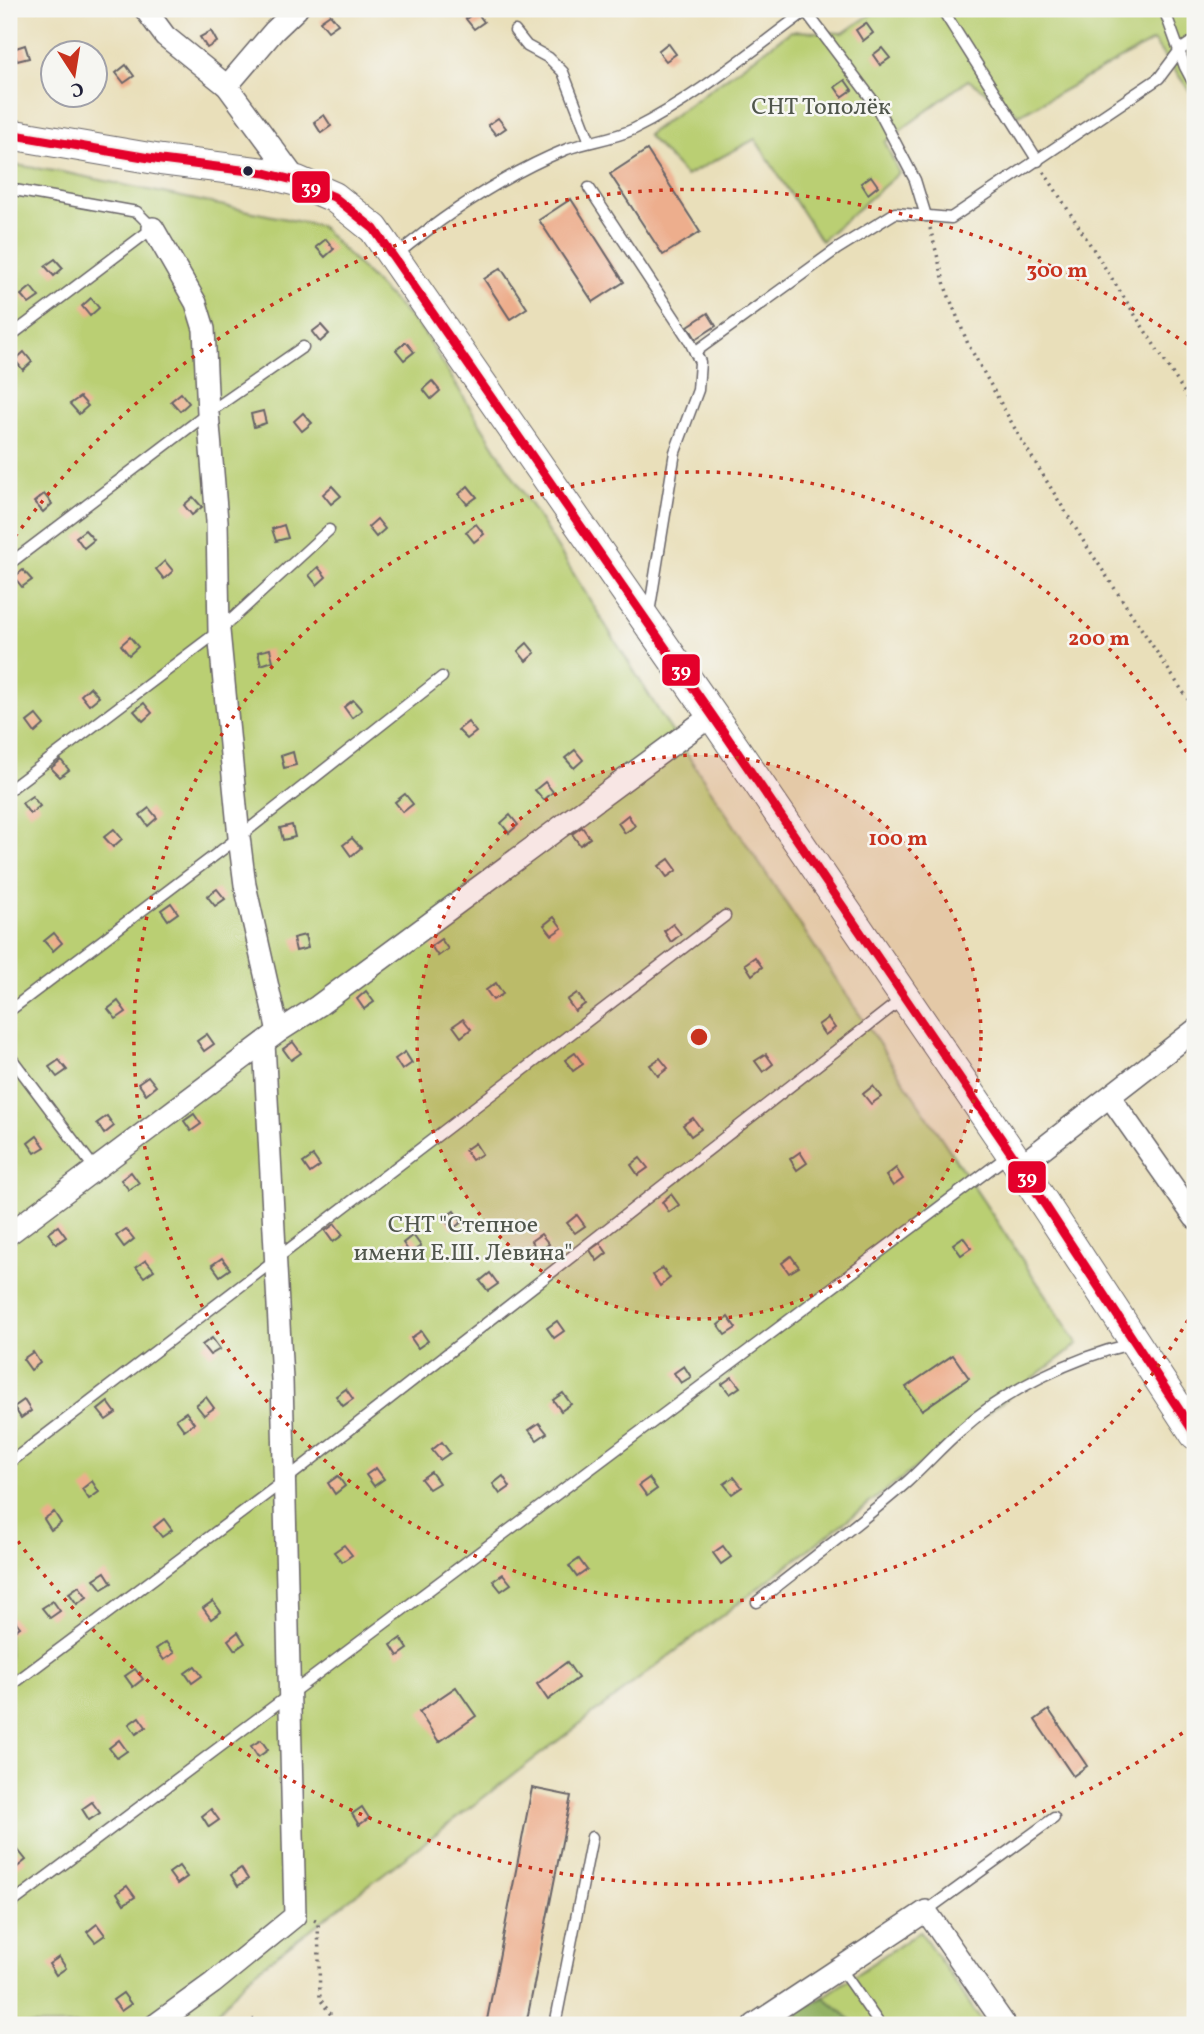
<svg xmlns="http://www.w3.org/2000/svg" width="1204" height="2034" font-family="Vollkorn,serif">
<style>
.green{fill:#bacf73;stroke:#6e7857;stroke-width:2}
.forest{fill:#93b265;stroke:#5a6a50;stroke-width:2}
.building{fill:#edae8d}
.lines{fill:none;stroke-linecap:round;stroke-linejoin:round}
.lane-casing{stroke:#686467;stroke-width:13}
.street-casing{stroke:#686467;stroke-width:24}
.secondary-casing{stroke:#686467;stroke-width:32}
.path{stroke:#686467;stroke-width:3.5;stroke-dasharray:2 5;stroke-linecap:butt}
.lane{stroke:#fff;stroke-width:10}
.street{stroke:#fff;stroke-width:21}
.secondary{stroke:#fff;stroke-width:30}
.bus-1-casing{stroke:#f6f6f2;stroke-width:14}
.bus-1{stroke:#e4002b;stroke-width:9}
.ring{fill:none;stroke:#c8321e;stroke-width:3.5;stroke-dasharray:3.5 7}
.bus-dot{fill:#22223b;stroke:#f6f6f2;stroke-width:2.5}
.labels{text-anchor:middle;stroke-width:5;stroke-linejoin:round;paint-order:stroke}
.park-label{font-size:24px;fill:#50564c;stroke:#f6f6f2}
.centre{fill:#c8321e;stroke:#f6f6f2;stroke-width:3.5}
.ring-label{font-size:21px;text-anchor:middle;font-weight:bold;fill:#c8321e;stroke:#f6f6f2;stroke-width:5;stroke-linejoin:round;paint-order:stroke}
.line-badge{stroke:#f6f6f2;stroke-width:2.5}
.badge-label{font-size:19px;text-anchor:middle;font-weight:bold;fill:#fff}
</style>
<rect width="100%" height="100%" fill="#f6f6f2"/>
<filter id="ink" filterUnits="userSpaceOnUse"><feTurbulence type="fractalNoise" baseFrequency=".0143" numOctaves="2"/><feDisplacementMap in="SourceGraphic" scale="14" xChannelSelector="R" yChannelSelector="G"/><feConvolveMatrix kernelMatrix="1 2 1 2 8 2 1 2 1" color-interpolation-filters="sRGB"/></filter>
<filter id="wash" filterUnits="userSpaceOnUse"><feTurbulence type="fractalNoise" baseFrequency=".00686" numOctaves="4" result="noise"/><feDisplacementMap in="SourceGraphic" scale="28" xChannelSelector="R" yChannelSelector="G"/><feGaussianBlur stdDeviation="1.57" result="paint"/><feColorMatrix in="noise" values="0 0 0 0 0 0 0 0 0 0 0 0 0 0 0 0 0 1.4 0 .05"/><feComposite in="paint" operator="in"/></filter>
<g filter="url(#wash)">
<rect width="100%" height="100%" fill="#e9dfba"/>
<g class="green">
<path d="M879 9H1195V98L1153 41 1019 115 968 80 885 142 899 173 821 241 755 139 686 176 647 135 791 31 843 33Z"/>
<path d="M9 164 67 173 320 226 422 330 667 724 1078 1344 248 1977 207 2025H9Z"/>
<path d="M920 1931 984 2025H782Z"/>
</g>
<path class="forest" d="M824 1997 857 2025H797L799 2010Z"/>
<g id="blocks">
<g class="building">
<path d="M476 11 484 22 474 29 466 19Z"/>
<path d="M330 14 338 24 328 31 320 21Z"/>
<path d="M866 23 873 33 863 41 856 30Z"/>
<path d="M211 31 217 42 207 48 200 37Z"/>
<path d="M668 43 676 54 666 61 658 51Z"/>
<path d="M25 45 29 58 17 61 13 49Z"/>
<path d="M882 48 890 58 880 65 873 55Z"/>
<path d="M126 65 134 76 124 83 116 73Z"/>
<path d="M845 80 852 90 842 97 835 87Z"/>
<path d="M324 115 331 126 321 133 314 122Z"/>
<path d="M498 118 506 128 496 135 488 125Z"/>
<path d="M647 150 700 232 663 255 610 174Z"/>
<path d="M871 176 878 186 868 194 861 183Z"/>
<path d="M571 199 624 282 593 302 539 220Z"/>
<path d="M326 239 334 249 325 257 316 247Z"/>
<path d="M55 259 63 268 54 276 45 266Z"/>
<path d="M501 268 527 308 510 319 484 279Z"/>
<path d="M31 287 39 297 29 304 21 295Z"/>
<path d="M91 298 99 308 90 316 82 306Z"/>
<path d="M708 313 716 326 696 339 688 326Z"/>
<path d="M321 325 329 334 320 342 312 332Z"/>
<path d="M406 342 414 352 404 360 396 350Z"/>
<path d="M24 352 32 362 23 370 15 360Z"/>
<path d="M432 381 440 391 431 399 423 389Z"/>
<path d="M181 393 189 403 180 411 171 401Z"/>
<path d="M80 397 88 406 79 414 70 404Z"/>
<path d="M263 411 266 423 254 427 251 414Z"/>
<path d="M303 413 312 423 302 431 294 421Z"/>
<path d="M332 486 341 496 331 504 323 494Z"/>
<path d="M468 486 477 497 467 504 459 494Z"/>
<path d="M44 494 52 504 43 512 34 502Z"/>
<path d="M193 497 202 507 192 515 184 505Z"/>
<path d="M377 519 385 529 376 537 368 527Z"/>
<path d="M476 524 484 534 474 542 466 532Z"/>
<path d="M284 525 288 538 276 541 272 529Z"/>
<path d="M85 530 94 540 84 548 76 537Z"/>
<path d="M165 561 173 571 164 579 156 569Z"/>
<path d="M318 567 326 577 317 585 309 575Z"/>
<path d="M23 570 32 580 22 587 14 577Z"/>
<path d="M130 637 138 647 129 655 121 645Z"/>
<path d="M527 643 535 653 526 661 518 651Z"/>
<path d="M270 649 273 661 261 665 258 652Z"/>
<path d="M90 687 99 697 89 705 81 695Z"/>
<path d="M353 700 362 710 352 718 344 707Z"/>
<path d="M144 703 152 713 143 721 134 711Z"/>
<path d="M36 715 44 725 35 733 27 722Z"/>
<path d="M468 722 476 732 467 739 458 730Z"/>
<path d="M575 750 583 760 574 768 565 758Z"/>
<path d="M293 752 296 765 284 768 281 756Z"/>
<path d="M61 760 69 770 60 777 51 768Z"/>
<path d="M545 782 553 792 544 800 535 790Z"/>
<path d="M405 794 413 804 403 812 395 802Z"/>
<path d="M32 796 40 806 30 814 22 803Z"/>
<path d="M149 808 157 818 148 826 140 815Z"/>
<path d="M510 815 518 825 509 833 501 823Z"/>
<path d="M628 815 635 826 625 833 618 823Z"/>
<path d="M292 825 295 837 283 840 280 828Z"/>
<path d="M582 827 590 838 580 845 572 834Z"/>
<path d="M114 829 122 839 113 847 104 837Z"/>
<path d="M352 838 361 848 351 856 343 845Z"/>
<path d="M669 859 677 870 667 877 659 866Z"/>
<path d="M217 889 225 899 215 906 207 896Z"/>
<path d="M171 903 178 913 168 920 161 910Z"/>
<path d="M554 917 562 928 552 935 544 925Z"/>
<path d="M673 924 681 934 671 942 664 931Z"/>
<path d="M54 933 62 943 53 951 44 941Z"/>
<path d="M305 935 308 948 296 951 293 938Z"/>
<path d="M441 939 448 949 438 956 431 946Z"/>
<path d="M755 957 762 967 752 975 745 964Z"/>
<path d="M496 983 503 994 493 1000 486 990Z"/>
<path d="M366 991 374 1002 364 1009 357 999Z"/>
<path d="M577 993 585 1004 575 1011 567 1000Z"/>
<path d="M118 1001 126 1012 116 1019 108 1009Z"/>
<path d="M828 1018 835 1028 825 1035 818 1025Z"/>
<path d="M463 1019 471 1029 461 1037 453 1026Z"/>
<path d="M207 1034 214 1044 204 1051 197 1041Z"/>
<path d="M293 1042 301 1053 291 1060 283 1049Z"/>
<path d="M405 1052 412 1063 402 1070 395 1059Z"/>
<path d="M575 1053 583 1064 573 1071 565 1060Z"/>
<path d="M766 1054 773 1064 763 1072 755 1061Z"/>
<path d="M660 1058 668 1068 658 1076 650 1065Z"/>
<path d="M59 1060 67 1070 57 1077 49 1067Z"/>
<path d="M148 1076 156 1086 146 1094 138 1083Z"/>
<path d="M873 1086 881 1097 871 1104 863 1094Z"/>
<path d="M194 1114 201 1124 191 1131 184 1121Z"/>
<path d="M107 1116 114 1126 104 1134 97 1123Z"/>
<path d="M693 1118 701 1129 691 1136 683 1125Z"/>
<path d="M37 1136 45 1147 35 1153 28 1143Z"/>
<path d="M475 1143 482 1154 472 1160 465 1150Z"/>
<path d="M800 1152 807 1163 797 1170 790 1159Z"/>
<path d="M313 1156 320 1166 310 1173 303 1163Z"/>
<path d="M640 1158 648 1168 638 1175 631 1165Z"/>
<path d="M896 1168 903 1179 893 1186 886 1176Z"/>
<path d="M131 1172 139 1183 129 1190 121 1180Z"/>
<path d="M671 1194 679 1205 669 1212 662 1202Z"/>
<path d="M454 1211 462 1222 452 1229 444 1218Z"/>
<path d="M577 1215 585 1226 575 1233 567 1223Z"/>
<path d="M335 1224 343 1235 333 1242 325 1231Z"/>
<path d="M58 1226 66 1237 56 1244 48 1233Z"/>
<path d="M126 1229 134 1239 124 1247 116 1236Z"/>
<path d="M541 1234 549 1244 539 1252 531 1241Z"/>
<path d="M413 1235 421 1246 410 1253 403 1243Z"/>
<path d="M963 1237 971 1248 961 1255 953 1244Z"/>
<path d="M600 1243 607 1253 597 1261 590 1250Z"/>
<path d="M791 1256 799 1267 789 1273 782 1263Z"/>
<path d="M222 1258 230 1269 220 1276 212 1265Z"/>
<path d="M146 1260 154 1270 144 1277 136 1267Z"/>
<path d="M663 1268 670 1278 660 1286 653 1275Z"/>
<path d="M490 1273 498 1284 488 1291 480 1281Z"/>
<path d="M728 1317 736 1328 725 1335 718 1325Z"/>
<path d="M557 1321 564 1331 554 1338 547 1328Z"/>
<path d="M421 1331 428 1341 418 1348 411 1338Z"/>
<path d="M212 1338 220 1349 210 1355 202 1345Z"/>
<path d="M33 1352 40 1363 31 1370 23 1359Z"/>
<path d="M953 1355 969 1378 922 1410 906 1387Z"/>
<path d="M684 1366 691 1377 681 1383 674 1373Z"/>
<path d="M732 1377 740 1387 730 1394 722 1384Z"/>
<path d="M346 1389 353 1399 343 1406 336 1396Z"/>
<path d="M563 1393 571 1404 561 1411 553 1400Z"/>
<path d="M206 1397 214 1408 204 1415 196 1405Z"/>
<path d="M24 1400 31 1411 21 1418 14 1407Z"/>
<path d="M108 1402 116 1413 106 1420 98 1410Z"/>
<path d="M186 1412 194 1423 184 1430 176 1419Z"/>
<path d="M539 1423 547 1433 537 1440 529 1430Z"/>
<path d="M442 1442 450 1453 440 1460 432 1450Z"/>
<path d="M376 1468 384 1479 374 1486 366 1475Z"/>
<path d="M431 1472 439 1483 429 1489 421 1479Z"/>
<path d="M338 1476 345 1486 335 1494 328 1483Z"/>
<path d="M503 1476 510 1487 500 1494 493 1484Z"/>
<path d="M734 1477 742 1487 732 1494 724 1484Z"/>
<path d="M649 1478 657 1489 647 1496 639 1485Z"/>
<path d="M92 1481 99 1492 89 1499 82 1489Z"/>
<path d="M54 1512 61 1523 51 1530 44 1519Z"/>
<path d="M164 1519 172 1530 162 1537 154 1527Z"/>
<path d="M344 1545 352 1555 342 1562 334 1552Z"/>
<path d="M723 1546 731 1557 721 1564 713 1553Z"/>
<path d="M579 1559 587 1570 577 1577 569 1566Z"/>
<path d="M105 1572 112 1583 102 1589 94 1579Z"/>
<path d="M503 1574 511 1584 501 1591 493 1581Z"/>
<path d="M79 1586 87 1597 77 1604 69 1593Z"/>
<path d="M53 1601 60 1611 50 1618 42 1608Z"/>
<path d="M213 1601 221 1612 211 1619 203 1608Z"/>
<path d="M12 1617 20 1627 9 1635V1619Z"/>
<path d="M238 1632 245 1643 235 1650 228 1640Z"/>
<path d="M401 1638 408 1649 398 1656 391 1645Z"/>
<path d="M166 1642 174 1653 164 1660 156 1649Z"/>
<path d="M567 1662 578 1678 548 1700 537 1684Z"/>
<path d="M195 1666 202 1676 192 1683 185 1673Z"/>
<path d="M135 1669 143 1679 133 1687 125 1676Z"/>
<path d="M456 1687 476 1716 439 1742 419 1712Z"/>
<path d="M1049 1710 1087 1766 1073 1776 1035 1720Z"/>
<path d="M139 1717 146 1727 136 1734 129 1724Z"/>
<path d="M119 1740 127 1751 117 1758 109 1748Z"/>
<path d="M261 1740 268 1750 258 1757 251 1746Z"/>
<path d="M532 1788 571 1796 526 2025H486Z"/>
<path d="M92 1802 100 1813 89 1820 82 1809Z"/>
<path d="M362 1807 369 1818 359 1825 352 1814Z"/>
<path d="M211 1809 219 1820 209 1827 202 1816Z"/>
<path d="M18 1850 26 1860 16 1868 9 1857Z"/>
<path d="M179 1866 187 1877 177 1884 169 1873Z"/>
<path d="M241 1868 248 1879 238 1886 231 1875Z"/>
<path d="M127 1886 135 1897 124 1904 117 1893Z"/>
<path d="M97 1924 105 1935 95 1942 87 1932Z"/>
<path d="M59 1957 66 1968 56 1975 49 1964Z"/>
<path d="M123 1993 131 2004 121 2011 113 2000Z"/>
</g>
</g>
</g>
<g filter="url(#ink)">
<use href="#blocks" fill-opacity="0" stroke="#686467" stroke-width="2"/>
<g class="lines">
<g class="lane-casing">
<g id="lane">
<path d="M804 9 874 102 915 180 926 216"/>
<path d="M942 9 1038 161"/>
<path d="M1164 9 1185 67 1195 86"/>
<path d="M515 31 527 46 549 58 563 72 590 142"/>
<path d="M589 188 689 340 700 362 698 390 675 452 649 613"/>
<path d="M9 189 137 212 153 228 9 337"/>
<path d="M395 256C447 213 504 175 567 149 589 141 613 139 634 129 696 98 750 52 806 11"/>
<path d="M695 352 837 249 895 213 951 218 1159 78 1180 50 1195 40"/>
<path d="M9 564 208 413 303 347"/>
<path d="M9 790 219 631 329 530"/>
<path d="M9 1011 239 837 442 677"/>
<path d="M9 1055 95 1169"/>
<path d="M9 1463 725 916"/>
<path d="M757 1602C807 1562 859 1524 907 1482 926 1465 942 1446 961 1430 1004 1391 1074 1357 1131 1344"/>
<path d="M9 1687 284 1481 902 999"/>
<path d="M9 1905 1009 1155"/>
<path d="M926 1911 1054 1818"/>
<path d="M840 1968 880 2025"/>
<path d="M555 2025 592 1837"/>
</g>
</g>
<g class="street-casing">
<g id="street">
<path d="M145 9 165 36 227 86 297 181"/>
<path d="M227 86 274 31 297 9"/>
<path d="M153 228 196 303 204 329 208 413 217 521 219 631 239 837 245 885 278 1032"/>
<path d="M1110 1097 1195 1218"/>
<path d="M1020 1166 1195 1030"/>
<path d="M9 1234 278 1032 318 1006 712 715"/>
<path d="M155 2025 213 1983 295 1916 282 1380 264 1043"/>
<path d="M754 2025 926 1911 1005 2025"/>
</g>
</g>
<g class="secondary-casing">
<path id="secondary" d="M9 134 161 160 265 173 297 181 334 197 374 229 712 715 1011 1153 1195 1434"/>
</g>
<g class="path">
<path d="M1044 172 1195 409"/>
<path d="M930 228 946 289 968 344 1019 436 1084 542 1195 710"/>
<path d="M314 1920 318 1922 320 1999 338 2025"/>
<path d="M248 2025 258 2016"/>
</g>
<use href="#lane" class="lane"/>
<use href="#street" class="street"/>
<use href="#secondary" class="secondary"/>
<g class="bus-1-casing">
<path id="bus-1" d="M9 134 161 160 265 173 297 181 334 197 374 229 712 715 1011 1153 1195 1434"/>
</g>
<use href="#bus-1" class="bus-1"/>
</g>
</g>
<circle cx="699" cy="1037" r="282" fill="#c8321e" fill-opacity=".12"/>
<g class="ring">
<circle cx="699" cy="1037" r="282"/>
<path d="M1193 1311A565 565 0 1 1 1193 763"/>
<path d="M1191 1727A847 847 0 0 1 9 1529M9 545A847 847 0 0 1 1191 347"/>
</g>
<circle class="bus-dot" cx="248" cy="171" r="6"/>
<g class="labels">
<g class="park-label">
<text x="821" y="114">СНТ Тополёк</text>
<text x="463" y="1232">СНТ "Степное<tspan x="463" dy="28">имени Е.Ш. Левина"</tspan></text>
</g>
</g>
<circle cx="699" cy="1037" r="10" class="centre"/>
<g class="ring-label">
<text x="1057" y="277">300 m</text>
<text x="1099" y="645">200 m</text>
<text x="898" y="845">100 m</text>
</g>
<g class="line-badge">
<rect x="291" y="170" width="40" height="34" rx="7" fill="#e4002b"/>
<rect x="661" y="653" width="40" height="34" rx="7" fill="#e4002b"/>
<rect x="1007" y="1160" width="40" height="34" rx="7" fill="#e4002b"/>
</g>
<g class="badge-label">
<text x="311" y="194">39</text>
<text x="681" y="677">39</text>
<text x="1027" y="1184">39</text>
</g>
<rect width="1204" height="2034" fill="none" stroke="#f6f6f2" stroke-width="35"/>
<g transform="translate(74 74) rotate(168)"><circle r="33" fill="#f6f6f2" stroke="#a1a1a9" stroke-width="2"/>
<path d="M0-5L12 26L0 18L-12 26Z" fill="#c8321e"/>
<text y="-10" font-size="19" font-weight="bold" text-anchor="middle" fill="#22223b">С</text>
</g>
</svg>
